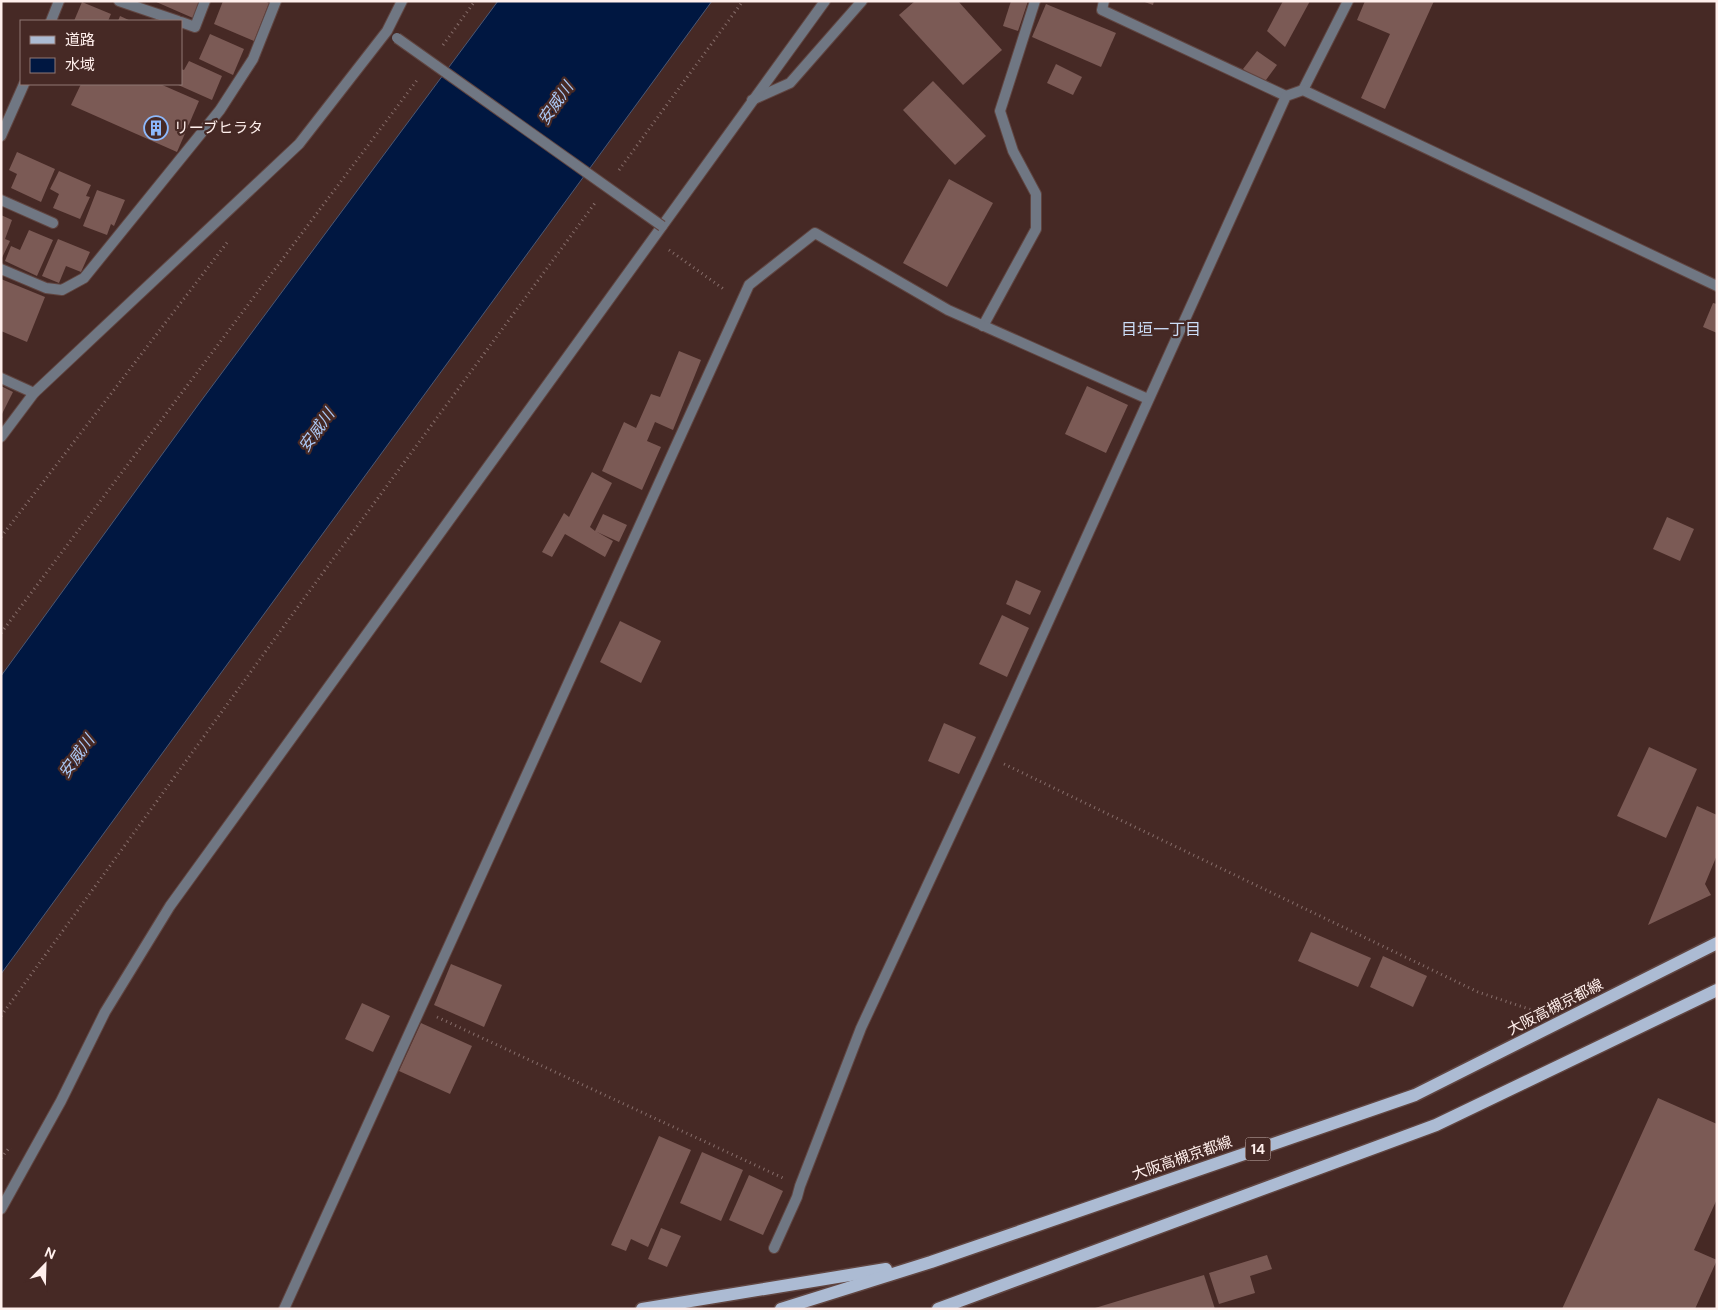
<svg xmlns="http://www.w3.org/2000/svg" width="1718" height="1310" font-family="'DM Sans','Noto Sans JP',sans-serif">
<style>
.water{fill:#001741;stroke:#4c5874}
.building{fill:#7b5a55}
.lines{fill:none;stroke-linecap:round;stroke-linejoin:round}
.service-casing{stroke:#604541;stroke-width:12}
.minor-casing{stroke:#604541;stroke-width:12}
.tertiary-casing{stroke:#604541;stroke-width:12}
.primary-casing{stroke:#604541;stroke-width:15}
.path{stroke:#876e6b;stroke-width:3;stroke-dasharray:1 4;stroke-linecap:butt}
.service{stroke:#707783;stroke-width:10}
.minor{stroke:#707783;stroke-width:10}
.tertiary{stroke:#707783;stroke-width:10}
.primary{stroke:#acbbd3;stroke-width:12}
.minor-bridge-casing{stroke:#604541;stroke-width:12;stroke-linecap:butt}
.minor-bridge{stroke:#707783;stroke-width:10}
.labels{text-anchor:middle;stroke-width:4.5;stroke-linejoin:round;paint-order:stroke}
.shield{fill:#462925;stroke:#c8b4b0;stroke-width:1}
.shield-label{font-size:14px;font-weight:bold;fill:#ffefec}
.poi-label{font-size:15px;fill:#ffefec;stroke:#462925;text-anchor:start}
.street-label{font-size:15px;fill:#ffefec;stroke:#462925}
.water-label{font-size:16px;font-style:italic;fill:#acc8f4;stroke:#462925}
.neighbourhood-label{font-size:16px;fill:#ccddf7;stroke:#462925}
</style>
<rect width="100%" height="100%" fill="#462925"/>
<path class="water" d="M498 1H712L1 974V676L198 405Z"/>
<g class="building">
<path d="M154 1H200L193 18Z"/>
<path d="M223 1H264L269 3 254 41 214 24Z"/>
<path d="M915 1H958L1002 50 963 85 899 15Z"/>
<path d="M1011 1H1028L1018 31 1003 26Z"/>
<path d="M1142 1H1154L1153 5Z"/>
<path d="M1283 1H1310L1285 47 1267 31Z"/>
<path d="M1365 1H1434L1385 109 1361 98 1390 34 1357 20Z"/>
<path d="M82 2 111 14 108 21H74Z"/>
<path d="M1046 4 1116 33 1101 67 1032 37Z"/>
<path d="M120 16 131 21H118Z"/>
<path d="M210 34 244 49 233 75 199 59Z"/>
<path d="M1257 51 1277 65 1263 84 1243 69Z"/>
<path d="M189 61 222 76 212 100 176 84H181V69L184 70Z"/>
<path d="M1056 64 1082 77 1073 95 1047 83Z"/>
<path d="M933 81 986 136 955 165 903 110Z"/>
<path d="M81 84H160L199 101 177 152 71 105Z"/>
<path d="M17 152 55 169 41 202 11 188 17 174 9 170Z"/>
<path d="M59 171 91 185 86 196 90 197 80 219 53 208 59 194 50 189Z"/>
<path d="M949 179 993 203 947 287 903 263Z"/>
<path d="M97 190 125 200 114 226 111 224 107 235 83 226Z"/>
<path d="M1 215 12 220 5 239 10 241 1 260Z"/>
<path d="M29 230 53 240 37 276 5 261 11 246 20 250Z"/>
<path d="M58 239 90 252 81 272 66 266 59 283 42 276Z"/>
<path d="M1 279 45 297 27 342 1 331Z"/>
<path d="M1713 303 1717 304V333L1703 327Z"/>
<path d="M679 351 701 360 673 430 655 422 647 441 661 447 642 490 602 471 624 422 636 428 651 394 660 397Z"/>
<path d="M1 386 13 392 1 416Z"/>
<path d="M1087 386 1128 405 1106 453 1065 434Z"/>
<path d="M592 472 612 483 590 527 595 531 603 514 627 525 619 542 597 532 613 541 605 557 565 534 552 557 542 552 564 513 569 517Z"/>
<path d="M1667 517 1694 529 1680 561 1653 549Z"/>
<path d="M1016 580 1041 591 1030 615 1006 604Z"/>
<path d="M1002 615 1029 628 1007 677 979 664Z"/>
<path d="M620 621 661 641 641 683 600 662Z"/>
<path d="M944 723 976 737 959 774 928 761Z"/>
<path d="M1649 747 1697 769 1666 838 1617 816Z"/>
<path d="M1697 806 1717 815V855L1705 884 1711 895 1648 925Z"/>
<path d="M1311 932 1371 958 1358 987 1298 961Z"/>
<path d="M1383 956 1427 976 1413 1007 1370 987Z"/>
<path d="M451 964 502 985 484 1027 434 1005Z"/>
<path d="M362 1003 390 1016 373 1052 345 1039Z"/>
<path d="M421 1023 472 1046 450 1094 399 1071Z"/>
<path d="M1658 1098 1717 1124V1199L1694 1250 1717 1260 1695 1309H1562Z"/>
<path d="M659 1136 691 1150 648 1247 631 1239 626 1251 611 1245Z"/>
<path d="M702 1152 743 1170 721 1221 680 1203Z"/>
<path d="M749 1175 783 1191 763 1235 729 1220Z"/>
<path d="M661 1228 681 1236 667 1267 648 1259Z"/>
<path d="M1267 1255 1272 1269 1250 1276 1255 1293 1219 1304 1209 1273Z"/>
<path d="M1204 1275 1215 1309H1095V1308Z"/>
</g>
<g class="lines">
<g class="service-casing">
<g id="service">
<path d="M1104 1 1102 10 1286 96"/>
<path d="M752 100 790 83 862 1"/>
<path d="M1 200 53 223"/>
<path d="M1 269 46 288 62 290 84 278 220 110 253 59 276 1"/>
<path d="M983 326 1036 229V194L1013 151 1000 111 1035 1"/>
<path d="M1 378 34 393"/>
</g>
</g>
<g class="minor-casing">
<g id="minor">
<path d="M119 1 178 21"/>
<path d="M51 21 59 1"/>
<path d="M181 22 195 27 205 1"/>
<path d="M1303 90 1348 1"/>
<path d="M1 136 24 84"/>
<path d="M1 437 34 393 299 144 387 31 402 1"/>
<path d="M774 1248 797 1197 800 1186 861 1028 987 757 1286 96 1303 90 1717 286"/>
<path d="M284 1309 749 285 815 233 948 310 1148 399"/>
</g>
</g>
<g class="tertiary-casing">
<path id="tertiary" d="M1 1209 61 1101 105 1012 170 906 825 1"/>
</g>
<g class="primary-casing">
<g id="primary">
<path d="M642 1309 886 1269"/>
<path d="M781 1309 931 1262 1415 1095 1717 943"/>
<path d="M938 1309 1436 1125 1717 990"/>
</g>
</g>
<g class="path">
<path d="M443 45 475 1"/>
<path d="M619 170 743 1"/>
<path d="M669 250 725 290"/>
<path d="M1 537 229 240"/>
<path d="M1 633 418 79"/>
<path d="M1004 764 1478 992 1535 1011"/>
<path d="M1 1016 300 604 595 203"/>
<path d="M437 1017 783 1178"/>
<path d="M1 1158 9 1148 11 1149"/>
</g>
<use href="#service" class="service"/>
<use href="#minor" class="minor"/>
<use href="#tertiary" class="tertiary"/>
<use href="#primary" class="primary"/>
<g class="minor-bridge-casing">
<path id="minor-bridge" d="M397 38 662 226"/>
</g>
<use href="#minor-bridge" class="minor-bridge"/>
</g>
<defs>
<g id="building-ring" transform="scale(1.25)"><circle r="9.5" fill="#462925" stroke="#8db9fc" stroke-width="1.5"/><path d="M-4-6H4V6H1V3H-1V6H-4ZM-2.5-4.3h1.7v1.8h-1.7ZM.8-4.3h1.7v1.8H.8ZM-2.5-1h1.7V.8h-1.7ZM.8-1h1.7V.8H.8Z" fill="#8db9fc"/></g>
</defs>
<g fill-rule="evenodd">
<use href="#building-ring" x="156" y="128"/>
</g>
<g class="labels">
<rect class="shield" x="1245.5" y="1137.5" width="25" height="23" rx="4"/>
<g class="shield-label">
<text x="1258" y="1154">14</text>
</g>
<g class="poi-label">
<text x="174" y="133">リーブヒラタ</text>
</g>
<g class="street-label">
<text transform="translate(1555 1007) rotate(-27)" y="5">大阪高槻京都線</text>
<text transform="translate(1182 1158) rotate(-19)" y="5">大阪高槻京都線</text>
</g>
<g class="water-label">
<text transform="translate(555 103) rotate(-55)" y="6">安威川</text>
<text transform="translate(316 430) rotate(-54)" y="6">安威川</text>
<text transform="translate(76 756) rotate(-54)" y="6">安威川</text>
</g>
<g class="neighbourhood-label">
<text x="1161" y="335">目垣一丁目</text>
</g>
</g>
<rect width="1718" height="1310" fill="none" stroke="#ffefec" stroke-width="5"/>
<rect x="20" y="20" width="162" height="65" fill="#462925" stroke="#907875"/>
<rect x="30" y="36" width="25" height="8" fill="#acbbd3" stroke="#907875"/>
<text x="65" y="45" font-size="15" fill="#ffefec">道路</text>
<rect x="30" y="58" width="25" height="15" fill="#001741" stroke="#907875"/>
<text x="65" y="70" font-size="15" fill="#ffefec">水域</text>
<g transform="translate(45 1265) rotate(23)" stroke="#462925" stroke-width="4" paint-order="stroke">
<path d="M0-4L9 19L0 12L-9 19Z" fill="#ffefec"/>
<text y="-8" font-size="14" font-weight="bold" text-anchor="middle" fill="#ffefec">N</text>
</g>
</svg>
